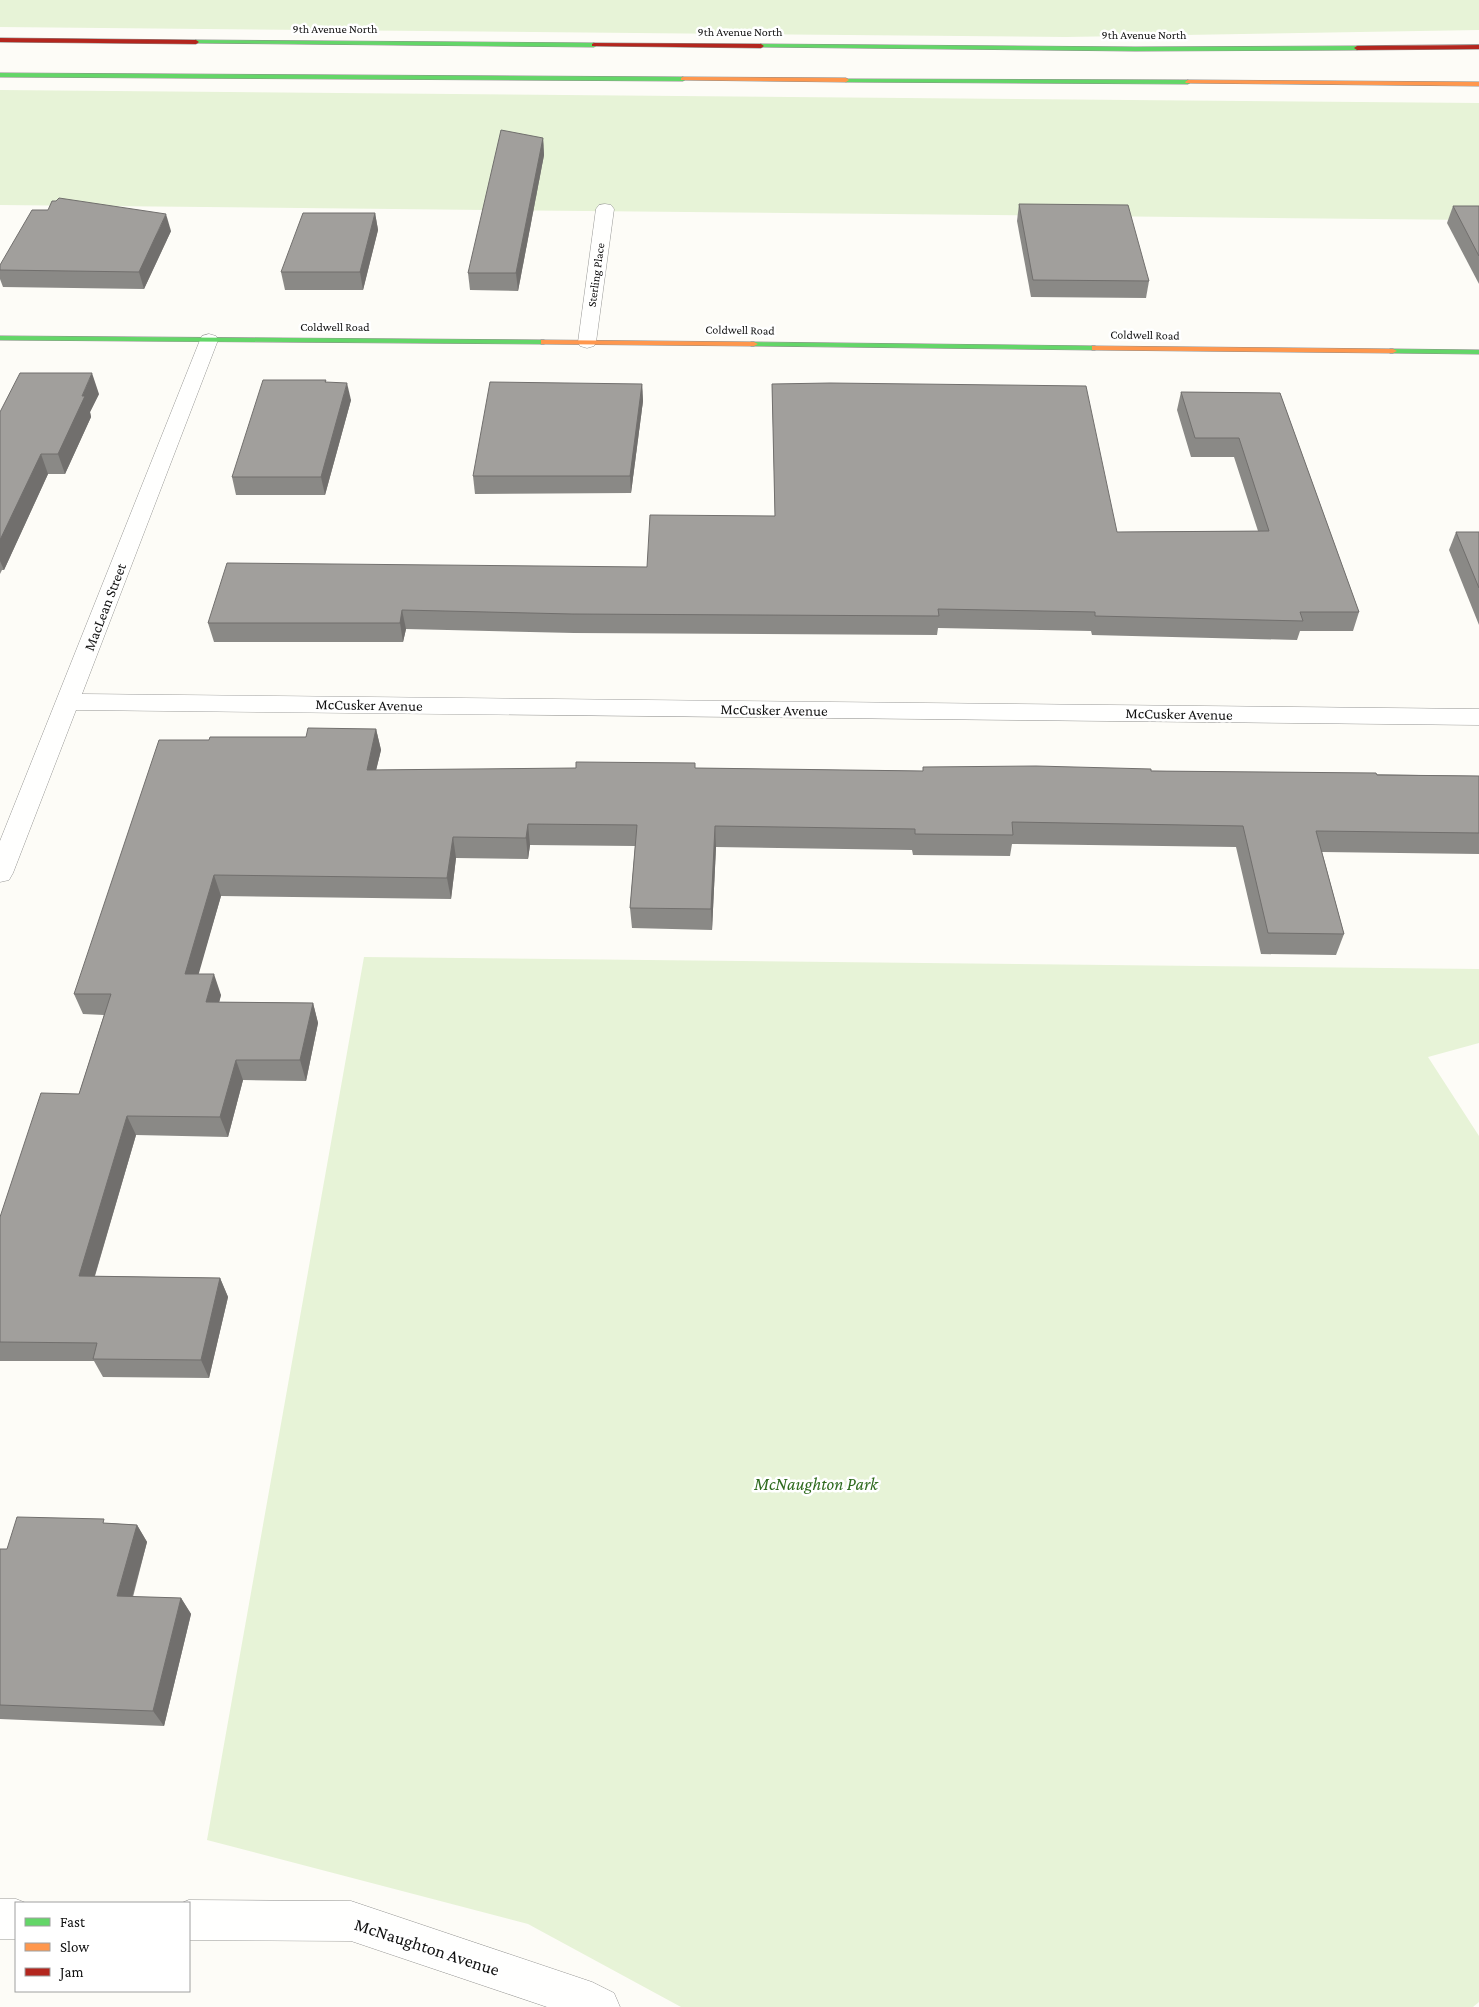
<svg xmlns="http://www.w3.org/2000/svg" width="1479" height="2007" font-family="'Crimson Pro',serif">
<style>
.green{fill:#e7f3d7}
.lines{fill:none;stroke-linecap:round;stroke-linejoin:round}
.street-casing{stroke:#979795;stroke-width:1}
.fast-casing{stroke:#8e8d8b;stroke-width:1}
.slow-casing{stroke:#8e8d8b;stroke-width:1}
.jam-casing{stroke:#8e8d8b;stroke-width:1}
.street{fill:#fffffe;fill-rule:evenodd}
.fast{fill:#63d668;fill-rule:evenodd}
.slow{fill:#ff974d;fill-rule:evenodd}
.jam{fill:#b3261e;fill-rule:evenodd}
.wall{fill:#8a8986}
.shaded-wall{fill:#716f6d}
.building{fill:#a19f9c;stroke:#716f6d}
.labels{text-anchor:middle;stroke-width:5;stroke-linejoin:round;paint-order:stroke}
.far-street-label{font-size:12px;fill:#111;stroke:#fff}
.street-label{font-size:15px;fill:#111;stroke:#fff}
.near-park-label{font-size:18px;font-style:italic;fill:#2f6b1f;stroke:#fff}
.near-street-label{font-size:18px;fill:#111;stroke:#fff}
</style>
<rect width="100%" height="100%" fill="#fdfcf7"/>
<g class="green">
<path d="M0 0H1479V30L1066 37 0 27Z"/>
<path d="M0 90 1479 103V220L0 205Z"/>
<path d="M364 957 1479 969V1043L1428 1057 1479 1136V2002L1473 2007H681L528 1924 207 1840Z"/>
</g>
<g class="lines">
<g class="street-casing">
<g id="street">
<path d="M605 204 611 205 614 209 596 342 594 346 587 348 580 346 578 342 596 209 599 205Z"/>
<path d="M209 334 216 336 218 340 82 694 1479 709V725L76 710 13 873 9 880 0 882V841L200 340 202 336Z"/>
<path d="M0 1899H16L26 1903H16V1939H0Z"/>
<path d="M189 1900 351 1901 592 1982 614 1993 620 2007H547L351 1941 189 1940V1903H182Z"/>
</g>
</g>
<g class="fast-casing">
<g id="fast">
<path d="M196 40 594 43 597 45 594 47 194 43 193 42Z"/>
<path d="M761 44 1135 47 1357 46 1360 48 1357 50 1135 51 759 47 758 46Z"/>
<path d="M0 73 683 77 686 79 683 81 0 77Z"/>
<path d="M844 79 1188 80 1191 82 1188 84 846 82 843 80Z"/>
<path d="M0 336 544 340 548 342 544 344 0 340Z"/>
<path d="M751 342 1095 346 1099 348 1095 350 754 346H751Z"/>
<path d="M1390 349 1479 350V354L1393 353H1390Z"/>
</g>
</g>
<g class="slow-casing">
<g id="slow">
<path d="M683 77 846 78 849 80 846 82 681 80V78Z"/>
<path d="M1188 80 1479 82V86L1186 83 1185 82Z"/>
<path d="M541 340 754 342 758 344 754 346 544 344H541Z"/>
<path d="M1092 346 1393 349 1397 351 1393 353 1095 350H1092Z"/>
</g>
</g>
<g class="jam-casing">
<g id="jam">
<path d="M0 38 196 40 199 42 196 44 0 42Z"/>
<path d="M594 43 761 44 764 46 761 48 592 46V44Z"/>
<path d="M1479 45V49L1357 50 1354 48 1357 46Z"/>
</g>
</g>
<use href="#street" class="street"/>
<use href="#fast" class="fast"/>
<use href="#slow" class="slow"/>
<use href="#jam" class="jam"/>
</g>
<g class="wall">
<path d="M543 138 544 155 518 291 470 290 468 273Z"/>
<path d="M1019 204 1149 281 1146 298 1031 297 1017 221Z"/>
<path d="M1453 206H1479V284L1447 223Z"/>
<path d="M375 213 378 230 363 290H285L281 272Z"/>
<path d="M171 231 144 289 3 287 0 279V265Z"/>
<path d="M326 380V382L351 400 325 495H236L232 477Z"/>
<path d="M642 384 643 401 631 493 475 494 473 476Z"/>
<path d="M772 384 1117 532 1258 531 1234 457H1191L1177 410 1181 392 1280 393 1359 612 1353 631H1300L1297 640 1092 635 1091 631 938 628 937 635 574 633 406 629 403 642H214L208 623 647 567 775 516Z"/>
<path d="M99 394 90 412 91 417 65 474H48L4 570H2L0 574V412Z"/>
<path d="M1456 532H1479V625L1449 550Z"/>
<path d="M376 729 381 750 376 770 695 768 923 771V767L1479 776V854L1322 852 1344 934 1336 955 1261 954 1236 847 1012 844 1010 856 913 855 912 850 716 847 712 930 632 928 630 908 635 846 530 845 528 859 456 858 451 899 221 896 198 974 221 995 219 1002 313 1003 318 1023 306 1081 243 1080 228 1137 136 1135 95 1276 220 1278 228 1297 209 1378 103 1377 94 1361H0V1217L79 1094 104 1015 83 1014 74 994 209 740 306 737Z"/>
<path d="M107 1523 137 1525 147 1542 133 1597 181 1598 191 1614 164 1726 0 1719V1549H7Z"/>
</g>
<g class="shaded-wall">
<path d="M543 138 544 155 518 291 516 273Z"/>
<path d="M375 213 378 230 363 290 360 272Z"/>
<path d="M166 214 171 231 144 289 139 272Z"/>
<path d="M92 373 99 394 90 412 91 417 65 474 58 454 82 396Z"/>
<path d="M347 383 351 400 325 495 321 477Z"/>
<path d="M642 384 643 401 631 493 630 476Z"/>
<path d="M41 454 48 474 4 570 0 561V540Z"/>
<path d="M402 610 406 629 403 642 400 623Z"/>
<path d="M376 729 381 750 371 791 367 770Z"/>
<path d="M528 824 530 845 528 859 526 838Z"/>
<path d="M715 826 716 847 712 930 711 909Z"/>
<path d="M453 837 456 858 451 899 447 878Z"/>
<path d="M214 875 221 896 193 994 185 974Z"/>
<path d="M214 974 221 995 214 1023 206 1002Z"/>
<path d="M313 1003 318 1023 306 1081 300 1060Z"/>
<path d="M236 1060 243 1080 228 1137 220 1117Z"/>
<path d="M127 1116 136 1135 89 1295 79 1276Z"/>
<path d="M220 1278 228 1297 209 1378 201 1360Z"/>
<path d="M137 1525 147 1542 128 1612 117 1596Z"/>
<path d="M181 1598 191 1614 164 1726 153 1711Z"/>
</g>
<g class="building">
<path d="M501 130 543 138 516 273H468Z"/>
<path d="M59 198 166 214 139 272 0 270V265L32 210H48L52 201H56Z"/>
<path d="M1019 204 1128 205 1149 281 1033 280Z"/>
<path d="M1453 206H1479V256Z"/>
<path d="M303 213H375L360 272H281Z"/>
<path d="M20 373H92L82 396H85L58 454H41L0 540V412Z"/>
<path d="M263 380H326L325 382 347 383 321 477H232Z"/>
<path d="M490 382 642 384 630 476H473Z"/>
<path d="M830 383 1086 386 1117 532 1269 531 1239 438H1195L1181 392 1280 393 1359 612H1300L1303 621 1095 616V612L938 609 939 616 572 614 402 610 400 623H208L227 563 647 567 650 515 775 516 772 384Z"/>
<path d="M1456 532H1479V588Z"/>
<path d="M308 728 376 729 367 770 576 768V762L695 763V768L923 771V767L1036 766 1151 769V771L1376 773 1377 775 1479 776V833L1316 831 1344 934 1268 933 1243 826 1012 822 1013 835 915 834V829L715 826 711 909 630 908 637 825 528 824 526 838 453 837 447 878 214 875 185 974H214L206 1002 313 1003 300 1060H236L220 1117 127 1116 79 1276 220 1278 201 1360 93 1359 97 1343 0 1342V1217L41 1093 79 1094 111 994H74L159 740H209L210 737H306Z"/>
<path d="M17 1517 104 1519 103 1523 137 1525 117 1596 181 1598 153 1711 0 1705V1549H7Z"/>
</g>
<g class="labels">
<g class="far-street-label">
<text x="335" y="33">9th Avenue North</text>
<text x="740" y="36">9th Avenue North</text>
<text x="1144" y="39">9th Avenue North</text>
<text transform="translate(596 275) rotate(-82)" y="4">Sterling Place</text>
<text x="335" y="331">Coldwell Road</text>
<text transform="translate(740 330) rotate(1)" y="4">Coldwell Road</text>
<text transform="translate(1145 335) rotate(1)" y="4">Coldwell Road</text>
</g>
<g class="street-label">
<text transform="translate(105 607) rotate(-69)" y="5">MacLean Street</text>
<text transform="translate(369 705) rotate(1)" y="5">McCusker Avenue</text>
<text transform="translate(774 710) rotate(1)" y="5">McCusker Avenue</text>
<text transform="translate(1179 714) rotate(1)" y="5">McCusker Avenue</text>
</g>
<g class="near-park-label">
<text x="816" y="1490">McNaughton Park</text>
</g>
<g class="near-street-label">
<text transform="translate(427 1947) rotate(18)" y="6">McNaughton Avenue</text>
</g>
</g>
<rect x="15" y="1902" width="175" height="90" fill="#ffffff" stroke="#a0a0a0"/>
<rect x="25" y="1918" width="25" height="8" fill="#63d668" stroke="#a0a0a0"/>
<text x="60" y="1927" font-size="15" fill="#111111">Fast</text>
<rect x="25" y="1943" width="25" height="8" fill="#ff974d" stroke="#a0a0a0"/>
<text x="60" y="1952" font-size="15" fill="#111111">Slow</text>
<rect x="25" y="1968" width="25" height="8" fill="#b3261e" stroke="#a0a0a0"/>
<text x="60" y="1977" font-size="15" fill="#111111">Jam</text>
</svg>
